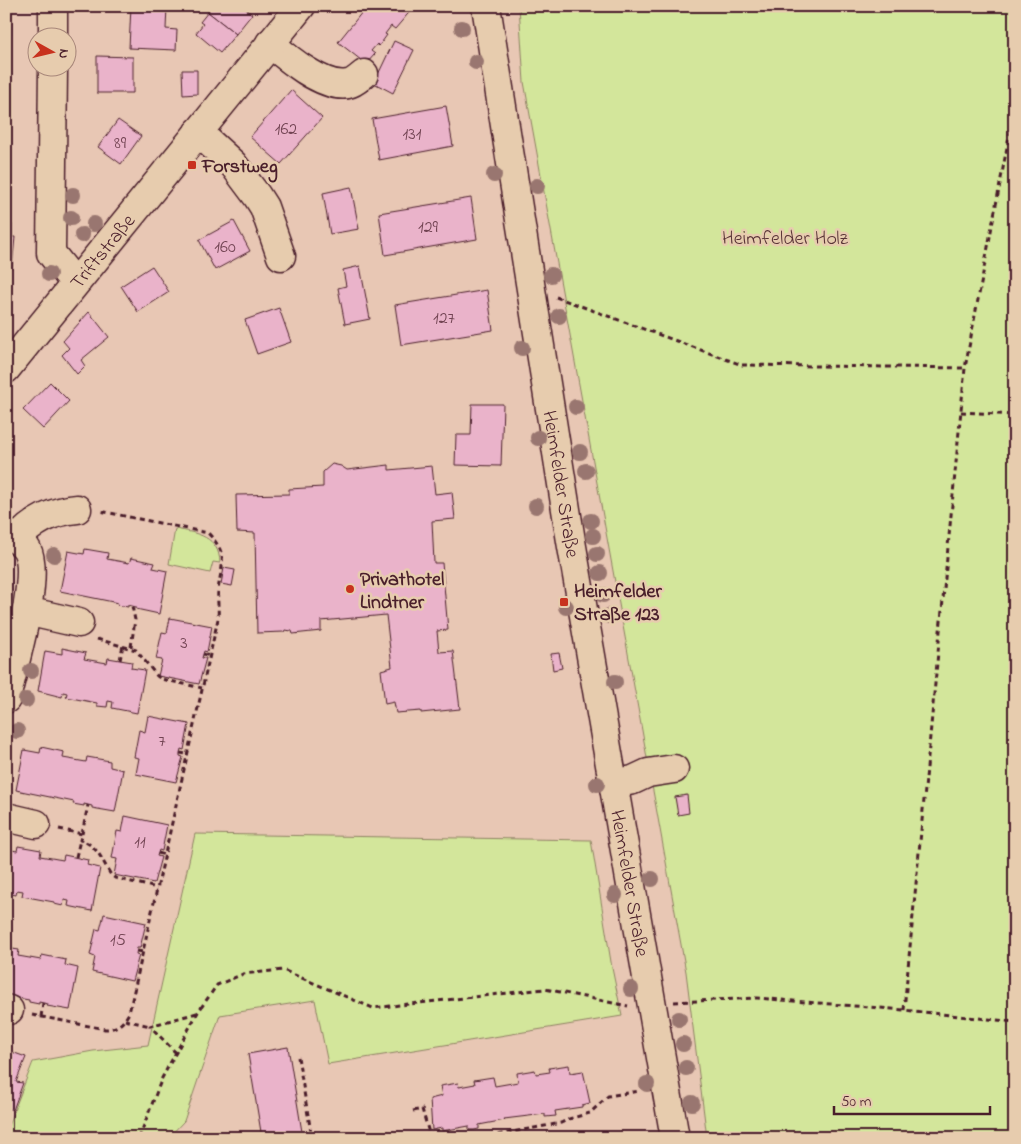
<svg xmlns="http://www.w3.org/2000/svg" width="1021" height="1144" font-family="'Indie Flower',sans-serif">
<style>
.green{fill:#d3e69b;stroke:#8e8263}
.building{fill:#eab3ca;stroke:#4a1f2b}
.lines{fill:none;stroke-linecap:round;stroke-linejoin:round}
.minor-casing{stroke:#4a1f2b;stroke-width:31}
.path{stroke:#4a1f2b;stroke-width:3;stroke-dasharray:5 4;stroke-linecap:butt}
.minor{stroke:#e7ccae;stroke-width:28}
.tree{fill:#99766f}
.poi-dot{fill:#c8321e;stroke:#e7ccae;stroke-width:2}
.labels{text-anchor:middle;stroke-width:5;stroke-linejoin:round;paint-order:stroke}
.number-label{font-size:18px;fill:#724453}
.poi-label{font-size:20px;font-weight:bold;fill:#4a1f2b;stroke:#e7ccae;text-anchor:start}
.park-label{font-size:20px;fill:#583336;stroke:#e7ccae}
.street-label{font-size:20px;fill:#4a1f2b;stroke:#e7ccae}
</style>
<rect width="100%" height="100%" fill="#e8c7b4"/>
<filter id="ink" filterUnits="userSpaceOnUse"><feTurbulence type="fractalNoise" baseFrequency=".02" numOctaves="2"/><feDisplacementMap in="SourceGraphic" scale="10" xChannelSelector="R" yChannelSelector="G"/><feConvolveMatrix kernelMatrix="1 2 1 2 8 2 1 2 1" color-interpolation-filters="sRGB"/></filter>
<g filter="url(#ink)">
<g class="green">
<path d="M519 6H1015V1138H707L686 972 524 82Z"/>
<path d="M175 529C197 533 219 536 220 563L213 562 210 573 169 564Z"/>
<path d="M195 834 591 840 612 968 622 1016 328 1064 315 1000 220 1015 184 1121 168 1138H6V1131L33 1062 93 1051 148 1045Z"/>
</g>
<g class="building">
<path d="M6 6H12L11 35H6Z"/>
<path d="M131 6H167L166 29 177 30 176 50 129 48Z"/>
<path d="M213 6H242L252 14 236 34 208 12Z"/>
<path d="M367 6H411L413 8 395 29 391 26 385 34 387 35 379 46 377 44 371 51 375 54 366 64 338 42Z"/>
<path d="M208 12 236 34 220 53 196 33 203 24 200 22Z"/>
<path d="M394 41 414 50 393 93 374 83Z"/>
<path d="M97 56 133 57V93H97Z"/>
<path d="M6 57 10 58 7 108H6Z"/>
<path d="M182 70H197V94L183 95Z"/>
<path d="M291 90 322 118 281 164 250 137Z"/>
<path d="M446 106 453 146 379 160 372 119Z"/>
<path d="M118 120 141 136 121 164 98 147Z"/>
<path d="M6 142H10L8 178 6 177Z"/>
<path d="M351 187 359 229 330 234 323 193Z"/>
<path d="M471 198 477 239 385 255 379 213Z"/>
<path d="M234 221 250 251 215 270 199 240Z"/>
<path d="M6 223 12 224V237H15L12 268H6Z"/>
<path d="M152 266 169 292 138 312 121 286Z"/>
<path d="M360 266 370 319 345 324 338 288 346 286 343 270Z"/>
<path d="M487 290 493 330 401 345 395 305Z"/>
<path d="M279 308 291 342 257 354 245 320Z"/>
<path d="M89 312 109 337 81 360 85 366 77 374 62 355 69 348 63 341Z"/>
<path d="M50 382 69 401 43 429 23 410Z"/>
<path d="M472 404H503L501 466 455 465 456 435H471Z"/>
<path d="M332 464 341 466 347 470 389 465V470L432 466 435 494 452 492 455 519 432 521 434 563H442L448 630 437 631 439 652 453 651 460 709 421 713V711L396 713 394 702 385 704 381 670 392 667 386 615 321 621V631L293 634 292 631 285 630 284 632 257 633 255 533 237 532 236 495 289 494V489L323 487V472Z"/>
<path d="M85 549 108 553 107 559 129 563 131 558 155 563 153 568 167 571 159 614 136 609V607L128 605V607L117 605 118 603 60 591 68 551 84 554Z"/>
<path d="M224 568 235 570 232 586 221 584Z"/>
<path d="M170 618 212 626 207 652 204 651 202 658H206L199 684 158 676 162 660 156 659 162 632 167 633Z"/>
<path d="M62 648 86 653 84 659 107 663 108 658 132 662 131 668 145 670 137 713 112 708 113 702 108 701 107 707 97 706V703L66 697 67 693 63 692 62 697 38 691 45 651 62 654Z"/>
<path d="M559 653 562 668 553 670 551 654Z"/>
<path d="M148 716 189 724 184 750 181 749 180 753V756L183 757 176 782 136 774 139 758 134 757 139 730 145 732Z"/>
<path d="M41 747 64 752 63 758 86 762 87 757 110 761V767L123 770 115 812 92 808V806L84 804V806L73 804 74 802 16 790 24 750 40 753Z"/>
<path d="M687 795 689 813 678 815 675 797Z"/>
<path d="M125 816 167 825 162 851 159 850 157 856 161 857 154 883 114 875 117 859 112 858 117 831 122 832Z"/>
<path d="M18 846 41 850 40 856 63 860 64 855 88 860 87 865 100 868 92 911 68 906 69 901 64 900 63 906 54 904V902L22 896 23 891 17 890 16 895 7 893 6 849 17 851Z"/>
<path d="M104 914 146 923 140 948H137L136 954 139 955 132 981 92 972 95 957 90 955 96 929 100 930Z"/>
<path d="M6 948 19 950 18 956 41 960 42 955 66 960 65 965 78 968 70 1010 47 1006 48 1004 39 1002V1004L29 1002V1000L6 996Z"/>
<path d="M288 1047 303 1138H262L248 1054Z"/>
<path d="M6 1050 26 1057 16 1082 23 1083 13 1110 6 1108Z"/>
<path d="M569 1065 570 1073 583 1071 590 1103 582 1105V1107L555 1111 556 1116 545 1117V1114L504 1119 505 1120 479 1125V1129L474 1130H469V1126L442 1131V1128L432 1130 430 1099 442 1096 440 1086 458 1083 459 1087 475 1084 474 1080 493 1077 495 1086 518 1082 517 1073 535 1070 536 1074 550 1072 549 1068Z"/>
</g>
<g class="lines">
<g class="minor-casing">
<g id="minor">
<path id="s1" d="M486 6 571 541 675 1138"/>
<path d="M53 38V6"/>
<path d="M270 43C287 58 324 89 348 84 354 83 359 78 364 74"/>
<path d="M53 68 51 253 75 283"/>
<path d="M198 132 233 164 257 196 264 207 281 256"/>
<path id="s2" d="M6 369 301 6"/>
<path d="M6 533C13 537 23 542 27 550 41 576 13 667 6 699"/>
<path d="M17 540C32 521 54 511 77 509"/>
<path d="M26 611 79 623"/>
<path d="M613 784 633 780 648 773 674 769"/>
<path d="M6 817 36 824"/>
<path d="M6 1009 9 1010"/>
</g>
</g>
<g class="path">
<path d="M556 297 742 365 965 368"/>
<path d="M961 412 1015 415"/>
<path d="M97 639 136 650 157 676 161 679 202 688"/>
<path d="M131 647 135 620 132 606"/>
<path d="M203 654 210 656"/>
<path d="M120 660 123 645"/>
<path d="M180 753 187 754"/>
<path d="M59 829 82 834 80 840C98 845 102 861 111 875L115 878 157 888"/>
<path d="M82 834 88 805"/>
<path d="M158 853 165 855"/>
<path d="M76 857 80 840"/>
<path d="M137 951 143 952"/>
<path d="M674 1002 757 998 904 1010 1015 1022"/>
<path d="M904 1010 965 368 1015 105"/>
<path d="M32 1015 105 1029C118 1029 123 1023 129 1013L218 619C219 609 217 600 218 591 221 564 230 556 208 533L100 511"/>
<path d="M41 1017 43 1003"/>
<path d="M125 1020 150 1026"/>
<path d="M176 1053 150 1026 197 1013"/>
<path d="M298 1057 312 1138"/>
<path d="M413 1111 422 1109 429 1133 434 1138"/>
<path d="M139 1138 162 1078 198 1012 217 985 243 974 283 970 373 1008 545 989 628 1006"/>
<path d="M480 1138 561 1123 569 1119 590 1113 608 1096 640 1091"/>
</g>
<use href="#minor" class="minor"/>
</g>
<g class="tree">
<circle cx="462" cy="28" r="8"/>
<circle cx="476" cy="62" r="8"/>
<circle cx="494" cy="175" r="8"/>
<circle cx="537" cy="186" r="8"/>
<circle cx="73" cy="195" r="8"/>
<circle cx="71" cy="218" r="8"/>
<circle cx="94" cy="224" r="8"/>
<circle cx="82" cy="235" r="8"/>
<circle cx="49" cy="274" r="8"/>
<circle cx="551" cy="275" r="8"/>
<circle cx="559" cy="316" r="8"/>
<circle cx="522" cy="348" r="8"/>
<circle cx="576" cy="407" r="8"/>
<circle cx="538" cy="438" r="8"/>
<circle cx="580" cy="452" r="8"/>
<circle cx="586" cy="471" r="8"/>
<circle cx="536" cy="506" r="8"/>
<circle cx="591" cy="521" r="8"/>
<circle cx="593" cy="536" r="8"/>
<circle cx="597" cy="554" r="8"/>
<circle cx="54" cy="555" r="8"/>
<circle cx="600" cy="573" r="8"/>
<circle cx="603" cy="595" r="8"/>
<circle cx="566" cy="607" r="8"/>
<circle cx="609" cy="616" r="8"/>
<circle cx="31" cy="671" r="8"/>
<circle cx="615" cy="682" r="8"/>
<circle cx="26" cy="700" r="8"/>
<circle cx="17" cy="731" r="8"/>
<circle cx="597" cy="784" r="8"/>
<circle cx="652" cy="879" r="8"/>
<circle cx="615" cy="895" r="8"/>
<circle cx="631" cy="989" r="8"/>
<circle cx="679" cy="1019" r="8"/>
<circle cx="683" cy="1044" r="8"/>
<circle cx="686" cy="1068" r="8"/>
<circle cx="647" cy="1084" r="8"/>
<circle cx="692" cy="1103" r="8"/>
</g>
</g>
<g class="poi-dot">
<rect x="187" y="160" width="10" height="10" rx="2.5"/>
<circle cx="350" cy="589" r="5"/>
<rect x="559" y="597" width="10" height="10" rx="2.5"/>
</g>
<g class="labels">
<g class="number-label">
<text x="286" y="134">162</text>
<text x="412" y="139">131</text>
<text x="120" y="148">89</text>
<text x="428" y="232">129</text>
<text x="225" y="252">160</text>
<text x="444" y="323">127</text>
<text x="184" y="648">3</text>
<text x="162" y="746">7</text>
<text x="140" y="847">11</text>
<text x="118" y="945">15</text>
</g>
<g class="poi-label">
<text x="202" y="172">Forstweg</text>
<text x="360" y="585">Privathotel<tspan x="360" dy="23">Lindtner</tspan></text>
<text x="574" y="597">Heimfelder<tspan x="574" dy="23">Straße 123</tspan></text>
</g>
<g class="park-label">
<text x="785" y="244">Heimfelder Holz</text>
</g>
<g class="street-label">
<text dy="7" stroke="none"><textPath href="#s2" startOffset="152">Triftstraße</textPath></text>
<text dy="7" stroke="none"><textPath href="#s1" startOffset="484">Heimfelder Straße</textPath></text>
<text dy="7" stroke="none"><textPath href="#s1" startOffset="889">Heimfelder Straße</textPath></text>
</g>
</g>
<rect width="1021" height="1144" fill="none" stroke="#e7ccae" stroke-width="25"/>
<rect x="12" y="12" width="996" height="1119" fill="none" stroke="#4a1f2b" stroke-width="2" filter="url(#ink)"/>
<g transform="translate(52 52) rotate(98)"><circle r="24" fill="#e7ccae" stroke="#a8877a"/>
<path d="M0-4L9 19L0 12L-9 19Z" fill="#c8321e"/>
<text y="-8" font-size="14" font-weight="bold" text-anchor="middle" fill="#4a1f2b">N</text>
</g>
<path d="M834 1106v8h156v-8" fill="none" stroke="#4a1f2b" stroke-width="2.5"/>
<text x="841" y="1106" font-size="15" fill="#4a1f2b" stroke="#e7ccae" stroke-width="4" paint-order="stroke">50 m</text>
</svg>
